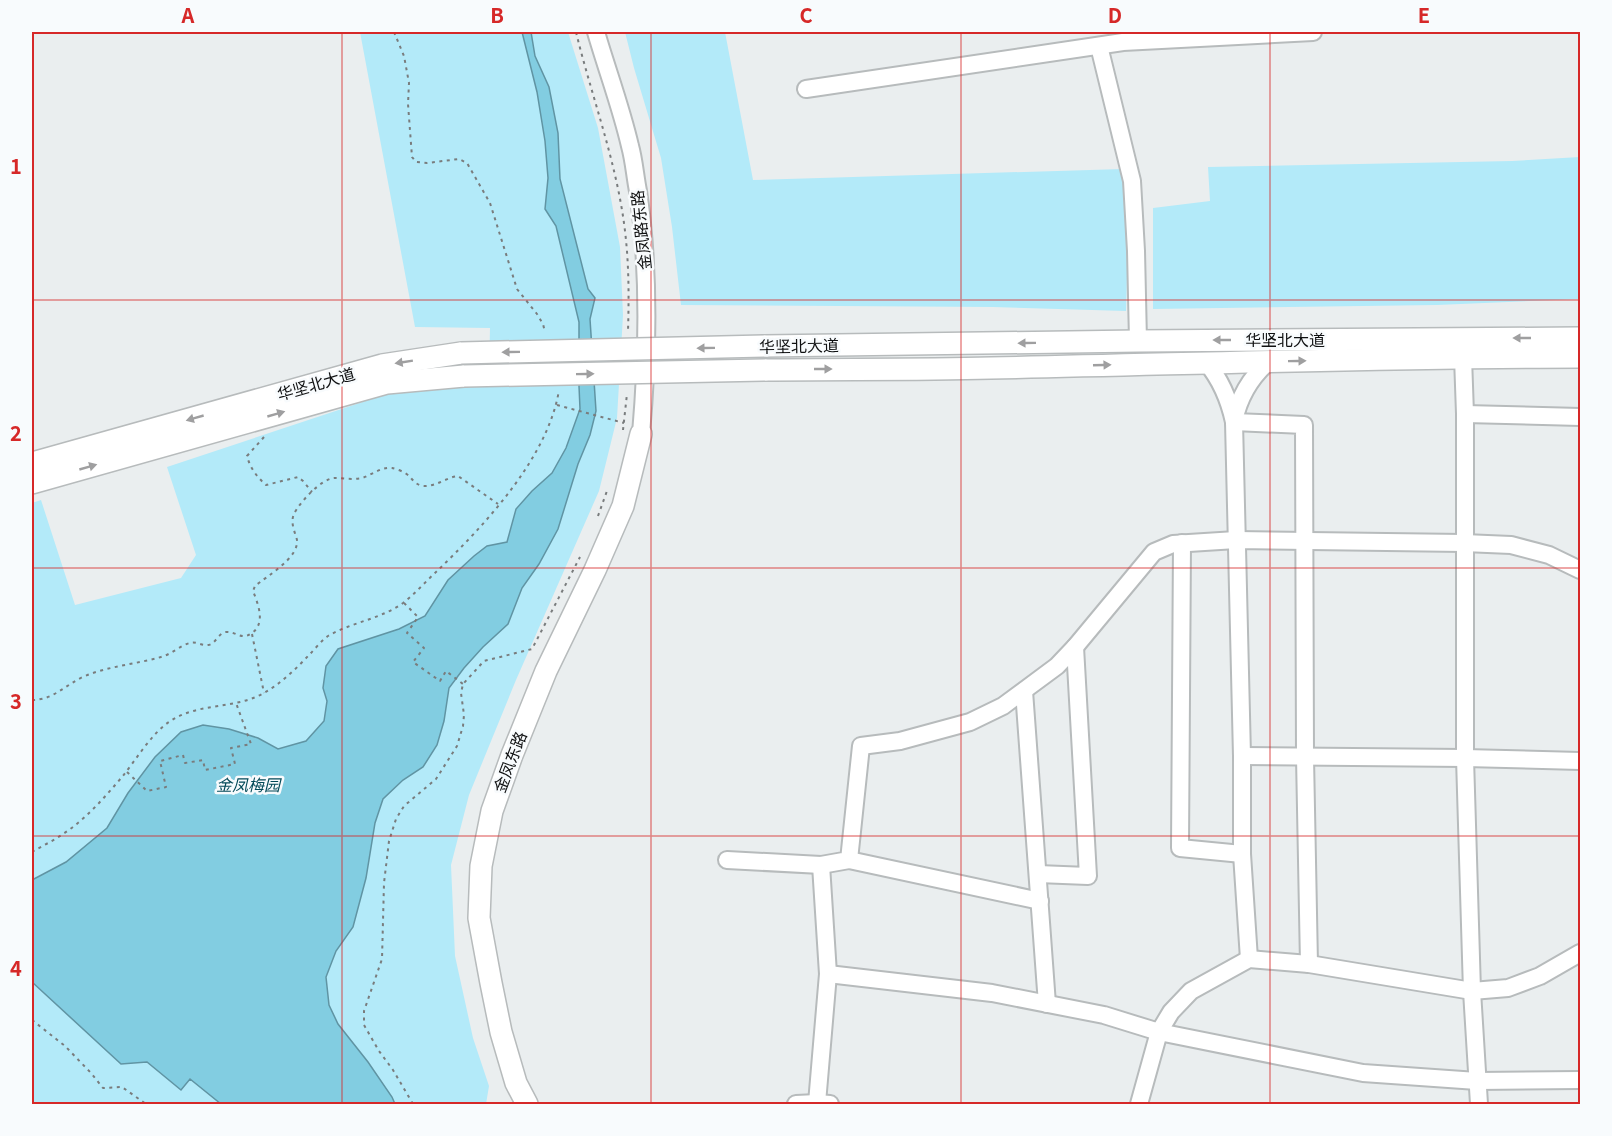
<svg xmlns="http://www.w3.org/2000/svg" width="1612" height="1136" font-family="Georgia,'Noto Sans SC',serif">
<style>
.green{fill:#b3eaf9}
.water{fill:#82cde1;stroke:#6094a3;stroke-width:1.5}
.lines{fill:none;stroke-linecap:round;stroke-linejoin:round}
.minor-casing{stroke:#b7bbbc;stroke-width:20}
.major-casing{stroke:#b7bbbc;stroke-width:24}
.path{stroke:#797c7d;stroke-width:2;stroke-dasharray:3 4.5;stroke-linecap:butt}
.minor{stroke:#fff;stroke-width:16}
.major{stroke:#fff;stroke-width:21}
.major-bridge-casing{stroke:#b7bbbc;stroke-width:24;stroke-linecap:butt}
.major-bridge{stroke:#fff;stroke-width:21}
.oneway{fill:#9f9fa0}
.grid{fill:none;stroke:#d62828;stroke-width:1.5;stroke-opacity:0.55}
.labels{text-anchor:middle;stroke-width:5;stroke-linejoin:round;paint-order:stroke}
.street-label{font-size:16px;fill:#0f1011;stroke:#f8fbfd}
.park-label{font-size:16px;font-style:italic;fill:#034a58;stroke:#f8fbfd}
.neatline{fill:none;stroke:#d62828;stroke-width:2}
.grid-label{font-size:20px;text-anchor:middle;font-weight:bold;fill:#d62828}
</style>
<rect width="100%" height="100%" fill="#eaeeef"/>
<g class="green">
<path d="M360 32H568L598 128 620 247 623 315 617 418 599 491 516 680 469 795 451 865 455 956 473 1038 489 1086 486 1104H32V503L41 500 75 605 181 578 196 555 167 467 408 387 489 375 490 328 415 327Z"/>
<path d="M625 32H725L753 180 1123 169 1128 242 1126 311 993 307 681 305 672 227 661 158 634 68Z"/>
<path d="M1580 157V299L1437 305 1153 309V208L1210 201 1208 167 1512 161Z"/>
</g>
<path class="water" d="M522 32H531L535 56 549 87 558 133 560 179 588 289 595 298 590 319 596 411 590 435 578 464 558 529 539 564 522 588 508 624 483 647 464 668 449 688 444 721 437 745 423 767 403 780 383 799 375 823 366 878 353 927 336 951 326 977 329 1005 338 1024 368 1062 392 1097 395 1104H221L190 1079 181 1090 147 1062 121 1064 32 982V880L66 862 107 828 128 793 155 757 181 732 203 725 229 729 258 738 278 749 306 741 324 721 327 701 323 688 326 666 338 649 399 629 425 616 448 580 474 556 487 546 507 542 516 509 532 491 552 473 566 448 580 409 579 386V322L556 226 545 209 548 178 545 141 537 92Z"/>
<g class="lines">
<g class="minor-casing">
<g id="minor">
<path d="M596 32C607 70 621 107 630 146 634 160 635 176 638 191 650 272 648 353 641 434"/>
<path d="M1099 46 1132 181 1136 251 1138 341"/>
<path d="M806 89 1123 42 1313 32"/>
<path d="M1463 357 1465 414V758L1472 991 1479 1104"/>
<path d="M1206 362C1221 380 1229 399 1234 422L1242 756V854L1249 959"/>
<path d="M1465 414 1580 417"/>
<path d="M1234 421C1239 397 1250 378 1268 362"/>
<path d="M1234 422 1304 425 1305 757 1309 964"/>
<path d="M1182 543 1180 848 1242 854"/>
<path d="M1024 691 1047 1004"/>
<path d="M1242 756 1465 758 1580 761"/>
<path d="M727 860 821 865"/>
<path d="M849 860 1040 901"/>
<path d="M1038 874 1088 876 1075 647"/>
<path d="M828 974 992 993 1104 1015 1159 1032 1363 1073 1477 1081 1580 1080"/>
<path d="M817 1103 828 974 821 865 849 860 861 746 900 741 970 722 1003 706 1057 666 1075 647 1154 552 1173 544 1236 540 1464 543 1511 545 1549 555 1580 570"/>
<path d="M796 1104 817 1103 830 1104"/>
<path d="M1139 1104 1159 1032 1171 1012 1191 991 1249 959 1309 964 1472 991 1508 988 1540 976 1580 953"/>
</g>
</g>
<g class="major-casing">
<g id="major">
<path d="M764 346 1138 341 1580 338"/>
<path d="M765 370C840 369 916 370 991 368 1188 364 1384 357 1580 357"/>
<path d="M32 463 382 365 461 353"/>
<path d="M32 483 387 383 464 376"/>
<path d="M527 1104 516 1083 501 1032 491 983 479 918 481 866 492 811 512 755 546 671 595 570 623 506 641 434"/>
</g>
</g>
<g class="path">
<path d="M394 32 404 56 409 83 408 104 412 157 416 162 427 163 459 159 467 163 490 203 517 289 537 314 543 324 545 332"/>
<path d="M576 32C592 98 617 163 625 231 629 264 629 298 628 331"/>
<path d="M557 405 624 423"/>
<path d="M623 430 627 394"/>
<path d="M264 437 247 456C250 468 257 477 266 485L298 477 303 481 312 492"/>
<path d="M598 516 608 488"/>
<path d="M404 603 418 617 407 633 424 648 413 662 440 681 446 671 463 684"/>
<path d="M252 634 264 693"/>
<path d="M32 700C54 700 66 684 85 676 109 666 137 664 161 657 172 654 181 645 190 643 196 641 202 646 208 645 216 644 218 633 226 632 236 631 241 641 252 633 266 623 258 604 253 591L255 586C267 576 299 558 297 540 295 532 290 523 294 514 299 503 321 479 334 478 343 478 353 480 362 478 372 475 380 467 392 468 397 469 405 472 409 476 413 480 416 485 423 486 436 487 447 477 458 476L498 504"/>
<path d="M127 772 147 791 166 787 160 761 183 755 185 763 203 760 205 770 235 764 231 748 251 744 236 703"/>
<path d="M32 852C42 846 53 841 63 834 86 819 104 798 122 777 136 760 151 734 169 722 197 702 234 710 264 693 280 684 296 669 309 655 315 649 321 641 328 636 352 622 381 619 403 603 415 594 425 582 436 572 484 526 548 458 559 390"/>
<path d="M32 1020 65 1046 91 1073 103 1088 122 1087 146 1104"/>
<path d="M413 1104 393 1070 379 1051 364 1025V1011L382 959 384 883 389 841 396 819 404 806 436 779 457 746 463 726 464 715 461 693 463 684 484 661 532 649 580 557"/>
</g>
<use href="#minor" class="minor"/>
<use href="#major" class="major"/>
<g class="major-bridge-casing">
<g id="major-bridge">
<path d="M461 353 764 346"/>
<path d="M464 376 765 370"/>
</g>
</g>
<use href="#major-bridge" class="major-bridge"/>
</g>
<defs><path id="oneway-solid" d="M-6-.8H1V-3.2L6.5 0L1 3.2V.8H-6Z" transform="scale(1.5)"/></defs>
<g class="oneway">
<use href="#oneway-solid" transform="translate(1522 338) rotate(180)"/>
<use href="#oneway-solid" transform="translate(1222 340) rotate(180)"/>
<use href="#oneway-solid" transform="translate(1027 343) rotate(179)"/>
<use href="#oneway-solid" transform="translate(706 348) rotate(179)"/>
<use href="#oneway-solid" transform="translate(511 352) rotate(179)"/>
<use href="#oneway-solid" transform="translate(1297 361) rotate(-1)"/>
<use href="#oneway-solid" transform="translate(404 362) rotate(171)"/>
<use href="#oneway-solid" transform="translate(1102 365) rotate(-2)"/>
<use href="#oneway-solid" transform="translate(823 369)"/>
<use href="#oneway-solid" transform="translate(585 374) rotate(-1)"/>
<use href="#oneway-solid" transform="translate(276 414) rotate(-16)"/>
<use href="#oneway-solid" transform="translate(195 418) rotate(164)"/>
<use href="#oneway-solid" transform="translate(88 467) rotate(-16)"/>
</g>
<path class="grid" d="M342 32V1104M651 32V1104M961 32V1104M1270 32V1104M32 300H1580M32 568H1580M32 836H1580"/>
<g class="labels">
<g class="street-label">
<text transform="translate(641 230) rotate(-96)" y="6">金凤路东路</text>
<text x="1285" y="346">华坚北大道</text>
<text transform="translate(799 346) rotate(-1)" y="6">华坚北大道</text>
<text transform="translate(316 384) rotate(-16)" y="6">华坚北大道</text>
<text transform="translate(510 762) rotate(-69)" y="6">金凤东路</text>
</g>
<g class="park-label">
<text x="248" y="791">金凤梅园</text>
</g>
</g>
<rect width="1612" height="1136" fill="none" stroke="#f8fbfd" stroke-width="66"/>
<rect x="33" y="33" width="1546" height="1070" class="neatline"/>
<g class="grid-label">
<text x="188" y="23">A</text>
<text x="497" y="23">B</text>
<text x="806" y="23">C</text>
<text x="1115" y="23">D</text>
<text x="1424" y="23">E</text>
<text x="16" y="174">1</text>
<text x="16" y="441">2</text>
<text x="16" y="709">3</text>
<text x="16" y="976">4</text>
</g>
</svg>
